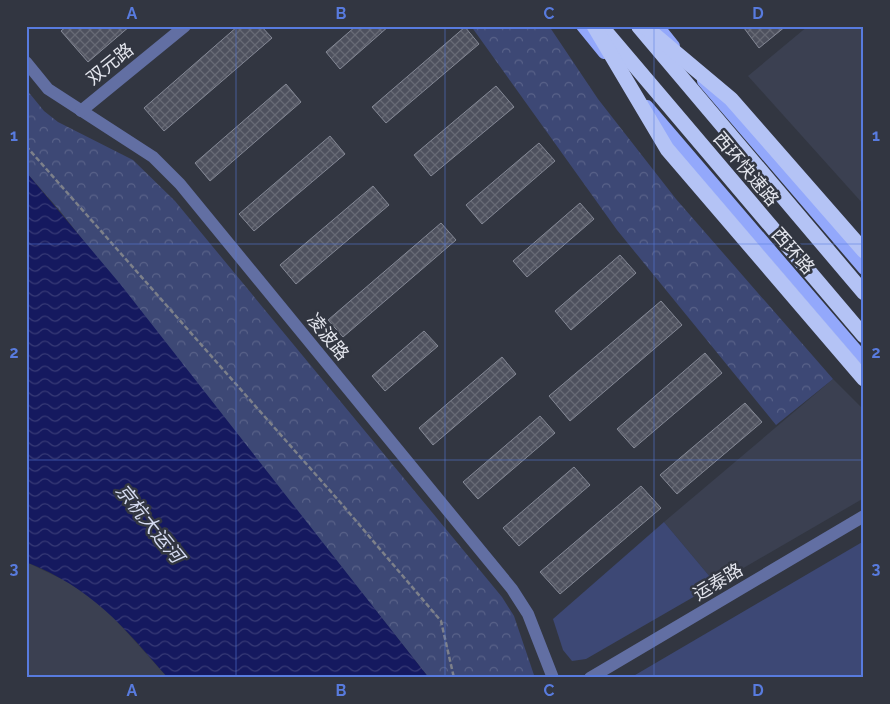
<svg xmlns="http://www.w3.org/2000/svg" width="890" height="704" font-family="Raleway,'Noto Sans SC',sans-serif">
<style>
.built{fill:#3b4051}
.green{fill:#3d4875}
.park{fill:url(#park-crowns)}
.water{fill:url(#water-waves)}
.building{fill:url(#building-cross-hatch);stroke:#858996}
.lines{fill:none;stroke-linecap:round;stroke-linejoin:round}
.path{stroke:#7d808a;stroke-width:2.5;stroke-dasharray:5 2.5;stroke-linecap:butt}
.minor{stroke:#626fa3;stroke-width:12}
.major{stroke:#93a8fb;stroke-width:12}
.highway{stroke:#b4c3f5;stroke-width:15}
.highway-bridge{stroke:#b4c3f5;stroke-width:15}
.grid{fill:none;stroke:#587bde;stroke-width:1;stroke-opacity:0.55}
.labels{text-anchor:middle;stroke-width:5;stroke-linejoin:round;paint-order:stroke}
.street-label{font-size:18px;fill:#e3e5ed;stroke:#323641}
.water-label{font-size:19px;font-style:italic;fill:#d5dbf1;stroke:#323641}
.neatline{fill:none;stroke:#587bde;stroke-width:2}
.grid-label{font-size:16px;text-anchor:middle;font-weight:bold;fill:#587bde}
</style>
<defs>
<pattern id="park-crowns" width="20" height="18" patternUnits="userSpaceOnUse" patternTransform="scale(1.25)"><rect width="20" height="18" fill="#3d4875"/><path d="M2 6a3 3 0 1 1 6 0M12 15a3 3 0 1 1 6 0" fill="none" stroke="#596289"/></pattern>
<pattern id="water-waves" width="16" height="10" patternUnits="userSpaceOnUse" patternTransform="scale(1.25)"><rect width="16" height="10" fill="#15195f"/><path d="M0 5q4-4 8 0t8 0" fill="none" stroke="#373a76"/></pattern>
<pattern id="building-cross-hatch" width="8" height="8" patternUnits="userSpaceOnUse" patternTransform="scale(1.25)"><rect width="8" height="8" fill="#4e515e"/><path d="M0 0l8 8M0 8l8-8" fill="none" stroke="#676a75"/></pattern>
</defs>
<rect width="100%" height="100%" fill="#323641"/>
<g class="built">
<path d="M808 26H864V205L748 76Z"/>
<path d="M833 379 864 410V498L716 584 664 522Z"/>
<path d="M26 562 70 583 106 609 168 678H26Z"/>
</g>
<g class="green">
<path d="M664 522 716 584 586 659 572 661 563 650 553 619Z"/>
<path d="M864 541V678H630Z"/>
</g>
<g class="park">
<path d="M471 26H549L598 99 676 199 833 379 776 425 617 230Z"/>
<path d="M26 89 44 111 58 122 133 160 175 201 502 597 514 616 535 678H429L60 211 26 172Z"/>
</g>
<path class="water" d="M26 172 121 285 429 678H168C123 626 92 588 26 562Z"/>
<g class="building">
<path d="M67 26H130L88 62 61 31Z"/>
<path d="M238 26H261L272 38 164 131 144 108Z"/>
<path d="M356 26H389L340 69 326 52Z"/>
<path d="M747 26H786L759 48 744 28Z"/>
<path d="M465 27 479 44 386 123 372 107Z"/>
<path d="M286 84 301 102 210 181 195 163Z"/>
<path d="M496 86 514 107 431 176 414 155Z"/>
<path d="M330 136 345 154 254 231 239 214Z"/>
<path d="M539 143 555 161 482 224 466 205Z"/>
<path d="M373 186 389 205 296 284 280 265Z"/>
<path d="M580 203 594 219 527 277 513 261Z"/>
<path d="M441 223 456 240 343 337 328 320Z"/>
<path d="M620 255 636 273 571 330 555 311Z"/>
<path d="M661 301 682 325 570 421 549 396Z"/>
<path d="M424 331 438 346 385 391 372 376Z"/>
<path d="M705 353 722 373 634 448 617 429Z"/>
<path d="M502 357 516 374 433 445 419 428Z"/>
<path d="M745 403 762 422 677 494 660 475Z"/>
<path d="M540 416 555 433 478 499 463 482Z"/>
<path d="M574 467 590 485 519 546 503 528Z"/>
<path d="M641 486 661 508 560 594 540 572Z"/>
</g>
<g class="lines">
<path class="path" d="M26 146 340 502 441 621 454 678"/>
<g class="minor">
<path d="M26 62 48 89 153 157 180 184 512 589 528 614 553 678"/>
<path d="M81 111 185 26"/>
<path d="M590 678 864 516"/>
</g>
<g class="major">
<path d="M582 26 604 53"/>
<path d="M658 26 674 46"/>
<path d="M703 81 864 269"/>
<path d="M647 106 864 359"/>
</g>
<g class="highway">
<path d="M601 26 864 336"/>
<path d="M639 27 864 293"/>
</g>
<g class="highway-bridge">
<path d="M594 26 667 149 864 379"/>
<path d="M644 26 731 99 864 251"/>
</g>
</g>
<path class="grid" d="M236 26V678M445 26V678M654 26V678M26 244H864M26 460H864"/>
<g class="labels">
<g class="street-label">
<text transform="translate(110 64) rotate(-39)" y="6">双元路</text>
<text transform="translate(746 169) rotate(50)" y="6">西环快速路</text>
<text transform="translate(793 251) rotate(49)" y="6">西环路</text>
<text transform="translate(328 337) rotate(51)" y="6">凌波路</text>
<text transform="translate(718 582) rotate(-31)" y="6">运泰路</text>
</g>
<g class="water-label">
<text transform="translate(150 523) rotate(51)" y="7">京杭大运河</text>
</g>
</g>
<rect width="890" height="704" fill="none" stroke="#323641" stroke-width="55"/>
<rect x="28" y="28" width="834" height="648" class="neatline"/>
<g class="grid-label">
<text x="132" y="19">A</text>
<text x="341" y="19">B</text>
<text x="549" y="19">C</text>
<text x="758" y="19">D</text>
<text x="14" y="141">1</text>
<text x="876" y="141">1</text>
<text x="14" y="358">2</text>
<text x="876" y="358">2</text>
<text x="14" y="574">3</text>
<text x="876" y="574">3</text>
<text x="132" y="696">A</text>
<text x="341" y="696">B</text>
<text x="549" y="696">C</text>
<text x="758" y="696">D</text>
</g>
</svg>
